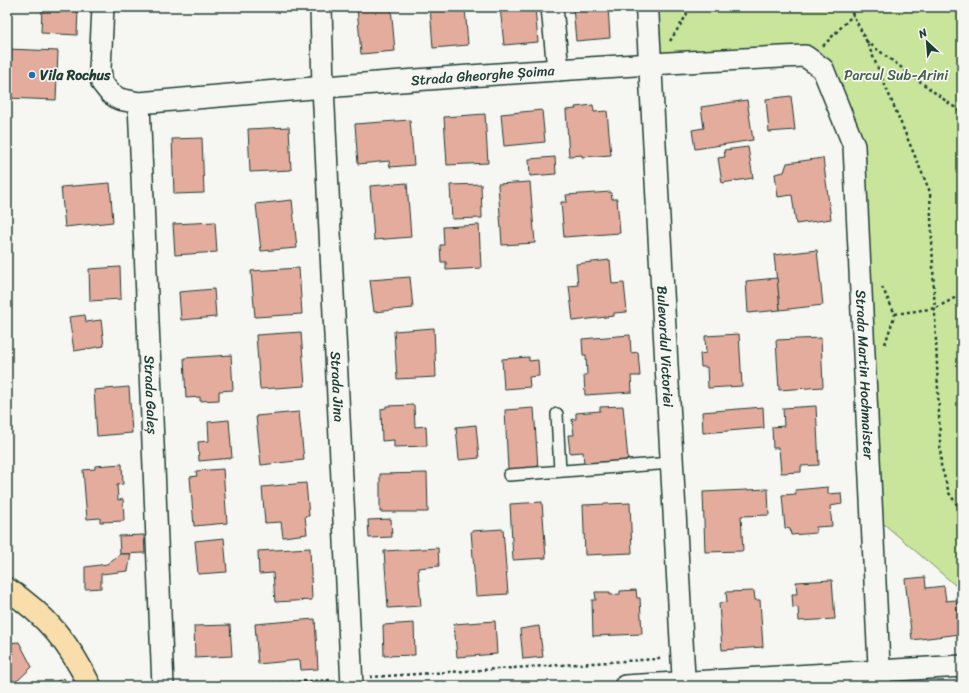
<svg xmlns="http://www.w3.org/2000/svg" width="969" height="693" font-family="Sriracha,sans-serif">
<style>
.green{fill:#c9e59c;stroke:#749168}
.building{fill:#e4ac9d;stroke:#1f3d34}
.lines{fill:none;stroke-linecap:round;stroke-linejoin:round}
.lane-casing{stroke:#1f3d34;stroke-width:14}
.street-casing{stroke:#1f3d34;stroke-width:24}
.secondary-casing{stroke:#1f3d34;stroke-width:25}
.primary-casing{stroke:#1f3d34;stroke-width:25}
.path{stroke:#1f3d34;stroke-width:2.5;stroke-dasharray:3 3;stroke-linecap:butt}
.lane{stroke:#f6f6f2;stroke-width:11}
.street{stroke:#f6f6f2;stroke-width:21}
.secondary{stroke:#f6f6f2;stroke-width:22}
.primary{stroke:#f9deab;stroke-width:22}
.poi-dot{fill:#1f6fb2;stroke:#f6f6f2;stroke-width:1.5}
.labels{text-anchor:middle;stroke-width:3.5;stroke-linejoin:round;paint-order:stroke}
.poi-label{font-size:14px;font-weight:bold;fill:#1f3d34;stroke:#f6f6f2;text-anchor:start}
.street-label{font-size:14px;fill:#1f3d34;stroke:#f6f6f2}
.park-label{font-size:14px;fill:#415f49;stroke:#f6f6f2}
</style>
<rect width="100%" height="100%" fill="#f6f6f2"/>
<filter id="ink" filterUnits="userSpaceOnUse"><feTurbulence type="fractalNoise" baseFrequency=".025" numOctaves="2"/><feDisplacementMap in="SourceGraphic" scale="8" xChannelSelector="R" yChannelSelector="G"/><feConvolveMatrix kernelMatrix="1 2 1 2 8 2 1 2 1" color-interpolation-filters="sRGB"/></filter>
<g filter="url(#ink)">
<path class="green" d="M647 7H962V591L870 512 854 146 805 56 650 63Z"/>
<g class="building">
<path d="M42 7H78L77 35 41 33Z"/>
<path d="M357 7H391L395 51 361 54Z"/>
<path d="M430 7H465L468 45 433 48Z"/>
<path d="M500 7H535L538 42 504 45Z"/>
<path d="M573 7H608L610 38 576 41Z"/>
<path d="M7 49 58 51 56 100 7 98Z"/>
<path d="M791 96 795 130 769 132 766 99Z"/>
<path d="M747 100 753 140 695 149 692 130 704 128 701 107Z"/>
<path d="M593 105 594 112 607 111 611 155 582 157V155L569 156 566 110 576 109 575 107Z"/>
<path d="M542 110 545 142 504 146 501 114Z"/>
<path d="M485 114 488 163 447 165 444 117Z"/>
<path d="M410 120 414 165 390 167 389 161 358 164 355 124Z"/>
<path d="M289 127 291 170 250 172 248 129Z"/>
<path d="M202 138 204 193 174 194 172 139Z"/>
<path d="M748 147 753 178 722 183 718 158 725 157 724 150Z"/>
<path d="M555 157 556 174 530 176 529 159Z"/>
<path d="M823 158 831 219 796 224 792 195 778 197 775 174 784 172 787 163Z"/>
<path d="M530 182 535 243 502 245 498 184Z"/>
<path d="M110 183 113 222 65 227 61 187Z"/>
<path d="M407 183 411 237 374 240 370 186Z"/>
<path d="M481 184 482 218 452 219 450 185Z"/>
<path d="M611 192 612 199H617L620 233 564 237 561 202H567L566 195Z"/>
<path d="M292 200 297 248 261 251 256 204Z"/>
<path d="M215 222 217 252 175 255 173 224Z"/>
<path d="M479 225 481 268 446 270V262H441L440 245H444L443 227Z"/>
<path d="M817 250 823 305 780 310 774 255Z"/>
<path d="M610 260 612 284 624 283 627 312 614 313V316L573 321 569 286 578 285 576 264Z"/>
<path d="M120 267 121 299 90 301 89 269Z"/>
<path d="M299 268 302 314 255 317 251 271Z"/>
<path d="M410 277 413 308 374 312 370 280Z"/>
<path d="M777 278 780 310 748 313 746 281Z"/>
<path d="M214 289 216 317 181 320 179 292Z"/>
<path d="M85 315 86 322 101 320 104 346 74 351 69 317Z"/>
<path d="M434 328 436 377 397 379 394 331Z"/>
<path d="M301 332 305 386 260 389 256 335Z"/>
<path d="M739 334 742 386 708 388 707 367H701L700 354 706 353 705 336Z"/>
<path d="M630 335 631 353 638 352 640 376H631L632 392 585 395 584 375H587L586 355H583L582 339Z"/>
<path d="M821 338 823 387 779 390 776 340Z"/>
<path d="M231 355 233 390 219 391V400L200 401V397L186 398 184 358Z"/>
<path d="M529 357V361L538 360 539 376 529 377 530 387 504 389 502 359Z"/>
<path d="M129 387 132 433 97 436 94 390Z"/>
<path d="M414 405 415 427 426 426 427 446 394 447V440L382 441 381 409 386 408V406Z"/>
<path d="M623 406 628 460 584 464 583 452 570 453 568 435H574L572 419H576V413L600 411V407Z"/>
<path d="M816 406 819 465 801 466V472L781 473 779 448H773L772 427 784 426 783 408Z"/>
<path d="M763 407 764 428 703 433 702 412Z"/>
<path d="M534 408 538 468 508 469 505 410Z"/>
<path d="M299 412 304 460 261 465 256 416Z"/>
<path d="M229 420 232 458 199 461 198 442 209 441 208 422Z"/>
<path d="M476 425 479 458 459 460 456 427Z"/>
<path d="M122 464 123 484 117 485 118 500 123 499 124 521 100 522V518L87 519 83 470 95 469V466Z"/>
<path d="M223 469 227 523 194 526 190 477 197 476 196 471Z"/>
<path d="M427 473 428 512H380V474Z"/>
<path d="M306 483 309 516H305L307 534 283 537 281 522 265 523 262 487Z"/>
<path d="M828 487V494L841 493 842 504 830 506 832 526 816 527V533L791 535 790 529 785 528 782 495 796 494 795 490Z"/>
<path d="M768 489 769 515 741 516 743 551 705 552 703 492Z"/>
<path d="M542 502 546 558 513 560 510 504Z"/>
<path d="M630 503 632 553 585 555 583 505Z"/>
<path d="M391 519 392 537 369 538 368 520Z"/>
<path d="M503 529 508 594 476 596 471 531Z"/>
<path d="M144 535 145 553 120 554 119 536Z"/>
<path d="M224 538 227 572 198 574 195 541Z"/>
<path d="M310 548 312 600 275 602 273 573 259 574 258 551Z"/>
<path d="M438 548 439 566 418 568 421 606 388 608 384 551Z"/>
<path d="M120 554H131L128 571 101 574V588L85 589V567L107 564Z"/>
<path d="M925 577 926 588 944 586 946 601 956 600 960 634 912 640 905 579Z"/>
<path d="M832 580 835 619 799 621 798 607 793 608 792 594H797L796 582Z"/>
<path d="M636 590 637 598H640L642 634 593 636 592 600H596L595 592H610V595L620 594V591Z"/>
<path d="M754 591 755 600H760L763 647 722 650 719 603 727 602 726 592Z"/>
<path d="M315 619 318 669 301 670 300 660 258 664 255 624Z"/>
<path d="M495 621 497 654 457 657 454 624Z"/>
<path d="M414 623 415 655 384 656 383 625Z"/>
<path d="M230 625 232 656 195 658 194 626Z"/>
<path d="M539 626 543 657 523 659 520 629Z"/>
<path d="M19 642 32 667 15 683 7 686V643Z"/>
<path d="M64 678 68 686H47Z"/>
</g>
<g class="lines">
<g class="lane-casing">
<g id="lane">
<path d="M557 414 560 471"/>
<path d="M509 475 672 463"/>
</g>
</g>
<g class="street-casing">
<g id="street">
<path id="s1" d="M103 7 100 69 102 83 110 93 119 99 139 103C361 83 583 66 805 56L823 69 854 146 880 686"/>
<path id="s2" d="M321 7 323 87 352 686"/>
<path d="M552 7 558 70"/>
<path id="s3" d="M139 103 163 686"/>
<path d="M625 686 962 666"/>
</g>
</g>
<g class="secondary-casing">
<g id="secondary">
<path id="s4" d="M647 7 684 686"/>
</g>
</g>
<g class="primary-casing">
<path id="primary" d="M7 589C46 615 70 644 90 686"/>
</g>
<g class="path">
<path d="M849 7 866 40 930 192 941 465 949 493 962 512"/>
<path d="M670 41 686 16 689 7"/>
<path d="M866 41 962 113"/>
<path d="M823 46 853 15"/>
<path d="M882 287 895 314 936 308 962 294"/>
<path d="M885 344 895 314"/>
<path d="M370 677 657 659 662 656"/>
<path d="M213 686 332 680"/>
</g>
<use href="#lane" class="lane"/>
<use href="#street" class="street"/>
<use href="#secondary" class="secondary"/>
<use href="#primary" class="primary"/>
</g>
</g>
<circle class="poi-dot" cx="32" cy="75" r="4"/>
<g class="labels">
<g class="poi-label">
<text x="40" y="80">Vila Rochus</text>
</g>
<g class="street-label">
<text dy="5" stroke="none"><textPath href="#s1" startOffset="465">Strada Gheorghe Șoima</textPath></text>
<text dy="5" stroke="none"><textPath href="#s4" startOffset="340">Bulevardul Victoriei</textPath></text>
<text dy="5" stroke="none"><textPath href="#s1" startOffset="1122">Strada Martin Hochmaister</textPath></text>
<text dy="5" stroke="none"><textPath href="#s2" startOffset="380">Strada Jina</textPath></text>
<text dy="5" stroke="none"><textPath href="#s3" startOffset="292">Strada Galeș</textPath></text>
</g>
<g class="park-label">
<text x="896" y="80">Parcul Sub-Arini</text>
</g>
</g>
<rect width="969" height="693" fill="none" stroke="#f6f6f2" stroke-width="24"/>
<rect x="12" y="12" width="945" height="669" fill="none" stroke="#1f3d34" stroke-width="1.5" filter="url(#ink)"/>
<g transform="translate(927 42) rotate(334)" stroke="#f6f6f2" stroke-width="3" paint-order="stroke">
<path d="M0-3L7 15L0 10L-7 15Z" fill="#1f3d34"/>
<text y="-6" font-size="11" font-weight="bold" text-anchor="middle" fill="#1f3d34">N</text>
</g>
</svg>
